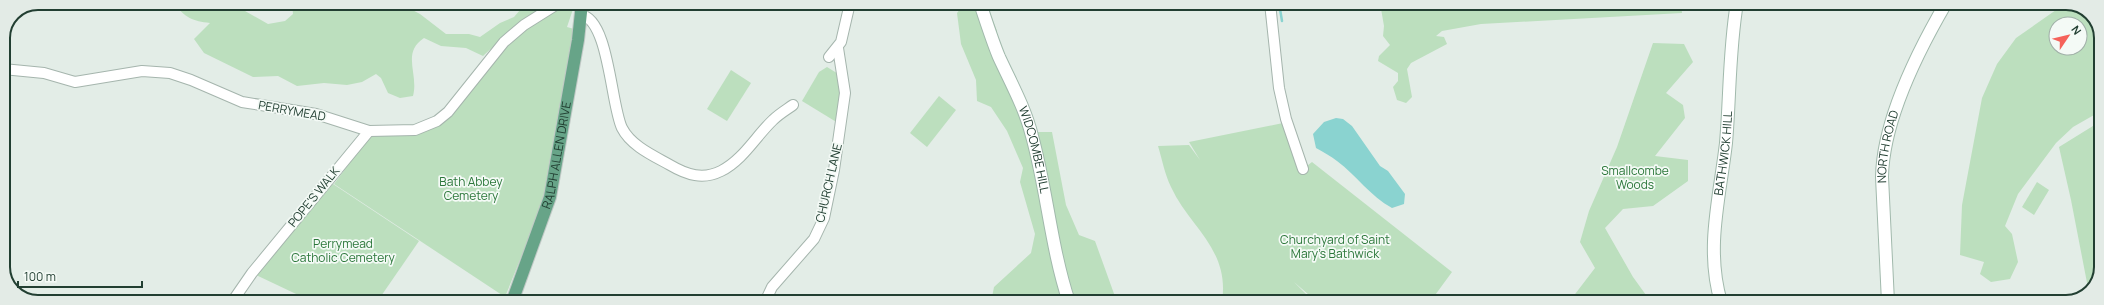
<svg xmlns="http://www.w3.org/2000/svg" width="2104" height="305" font-family="Manrope,sans-serif">
<style>
.green{fill:#bcdfbe;fill-rule:evenodd}
.water{fill:#8ad3d0}
.lines{fill:none;stroke-linecap:round;stroke-linejoin:round}
.stream{stroke:#8ad3d0;stroke-width:2.5}
.street-casing{stroke:#a5b5ad;stroke-width:12}
.secondary-casing{stroke:#a1b9ac;stroke-width:14}
.primary-casing{stroke:#c1c9c6;stroke-width:14}
.street{stroke:#fff;stroke-width:10}
.secondary{stroke:#fff;stroke-width:12}
.primary{stroke:#67a488;stroke-width:12}
.labels{text-anchor:middle;stroke-width:3.5;stroke-linejoin:round;paint-order:stroke}
.street-label{font-size:12px;fill:#223f32;stroke:#f4faf6}
.park-label{font-size:12px;fill:#2b773a;stroke:#f4faf6}
.rim{fill:none;stroke:#223f32;stroke-width:2}
</style>
<rect width="100%" height="100%" fill="#e3ede7"/>
<g class="green">
<path d="M174 3H231L268 24 285 21 293 14 292 3H399L420 14 446 34H469L480 37 500 23 514 17 526 3H552L509 32 483 56 466 48 441 46 424 38C401 53 419 74 413 96L400 98 388 93 381 78 376 74 362 82 347 85 324 83 297 86 278 76 253 77 204 53 194 39 210 23C193 21 185 18 174 3Z"/>
<path d="M567 3H575L567 27 574 29 543 203 505 297 334 184 369 137H373L375 133 433 127 507 46 527 28Z"/>
<path d="M965 3H986L997 31 992 57 1030 132H1052L1066 205 1079 235 1095 241 1117 302H991L994 287 1031 253 1035 234 1020 182 1023 168 1007 131 991 107 977 101 976 80 961 44 957 13Z"/>
<path d="M1380 3H1681L1682 13 1481 24 1442 31 1436 36 1444 37 1447 44 1411 63 1407 69 1412 97 1406 103 1397 100 1393 87 1398 81V73L1378 61 1379 56 1390 45 1383 36 1384 26Z"/>
<path d="M2066 3H2070L2090 13 2101 34V111L2073 127 2056 143 2018 194 2005 226 2012 234 2018 262 2010 279 1991 282 1980 274 1984 262 1960 255 1962 205 1982 98 1997 64 2016 38ZM2056 24H2080V48H2056Z"/>
<path d="M1653 43 1684 44 1693 62 1666 93 1683 105 1685 118 1655 156 1688 160V181L1653 206 1623 209 1605 228 1633 277 1651 302H1569L1595 268 1580 242 1589 211 1617 147Z"/>
<path d="M827 67 840 75 841 91 838 123 802 101 819 72Z"/>
<path d="M731 70 751 83 727 121 707 109Z"/>
<path d="M939 96 956 110 927 147 910 133Z"/>
<path d="M2101 121V271L2089 293 2071 200 2059 147Z"/>
<path d="M1283 123 1303 169 1312 162 1452 272 1430 302H1326L1309 295 1294 282 1308 296 1323 302H1222C1230 249 1190 228 1171 187 1165 175 1162 159 1158 146L1189 145 1200 160 1189 142Z"/>
<path d="M2037 182 2049 190 2034 215 2022 207Z"/>
<path d="M333 184 419 241 377 302H313L256 275Z"/>
</g>
<path class="water" d="M1336 118 1343 119 1352 126 1380 166 1388 171 1405 194 1404 204 1392 208C1370 196 1357 176 1337 161 1331 156 1323 152 1316 148L1313 134 1324 122Z"/>
<g class="lines">
<path class="stream" d="M1279 3 1282 21"/>
<g class="street-casing">
<g id="street">
<path d="M1270 3 1279 88 1286 119 1303 169"/>
<path d="M581 15C609 19 611 106 622 128 631 146 654 156 670 165 687 175 703 180 721 171 743 160 756 136 773 120 779 114 786 110 793 105"/>
<path d="M829 57 841 42 850 3"/>
<path d="M3 69 44 73 75 82 142 71 170 73 191 80 242 102 316 114 369 131 415 130 437 121 448 112 504 42 524 25 559 3"/>
<path d="M232 302 252 273 369 131"/>
<path d="M765 302 772 287 814 239 824 218 834 170 845 93 838 48"/>
</g>
</g>
<g class="secondary-casing">
<g id="secondary">
<path id="s1" d="M980 3C986 21 992 40 999 57 1011 83 1025 108 1032 136 1047 190 1051 248 1069 302"/>
<path id="s2" d="M1721 302C1705 249 1720 196 1726 143 1730 97 1729 49 1737 3"/>
<path id="s3" d="M1888 302 1882 177C1883 121 1918 51 1946 3"/>
</g>
</g>
<g class="primary-casing">
<g id="primary">
<path id="s4" d="M512 302 550 197 578 40 582 3"/>
</g>
</g>
<use href="#street" class="street"/>
<use href="#secondary" class="secondary"/>
<use href="#primary" class="primary"/>
</g>
<g class="labels">
<g class="street-label">
<text transform="translate(292 111) rotate(10)" y="4">PERRYMEAD</text>
<text dy="4" stroke="none"><textPath href="#s3" startOffset="156">NORTH ROAD</textPath></text>
<text dy="4" stroke="none"><textPath href="#s1" startOffset="157">WIDCOMBE HILL</textPath></text>
<text dy="4" stroke="none"><textPath href="#s2" startOffset="150">BATHWICK HILL</textPath></text>
<text dy="4" stroke="none"><textPath href="#s4" startOffset="154">RALPH ALLEN DRIVE</textPath></text>
<text transform="translate(829 183) rotate(-77)" y="4">CHURCH LANE</text>
<text transform="translate(314 197) rotate(-51)" y="4">POPE'S WALK</text>
</g>
<g class="park-label">
<text x="1635" y="175">Smallcombe<tspan x="1635" dy="14">Woods</tspan></text>
<text x="471" y="186">Bath Abbey<tspan x="471" dy="14">Cemetery</tspan></text>
<text x="1335" y="244">Churchyard of Saint<tspan x="1335" dy="14">Mary's Bathwick</tspan></text>
<text x="343" y="248">Perrymead<tspan x="343" dy="14">Catholic Cemetery</tspan></text>
</g>
</g>
<path d="M0 0H2104V305H0ZM38 10H2066A28 28 0 0 1 2094 38V267A28 28 0 0 1 2066 295H38A28 28 0 0 1 10 267V38A28 28 0 0 1 38 10Z" fill="#e3ebe6" fill-rule="evenodd"/>
<path class="rim" d="M38 10H2066A28 28 0 0 1 2094 38V267A28 28 0 0 1 2066 295H38A28 28 0 0 1 10 267V38A28 28 0 0 1 38 10Z"/>
<g transform="translate(2068 36) rotate(55)"><circle r="19" fill="#f4faf6" stroke="#a0afa8"/>
<path d="M0-3L7 15L0 10L-7 15Z" fill="#f5625a"/>
<text y="-6" font-size="11" font-weight="bold" text-anchor="middle" fill="#223f32">N</text>
</g>
<path d="M18 281v6h124v-6" fill="none" stroke="#223f32" stroke-width="2"/>
<text x="24" y="281" font-size="12" fill="#223f32" stroke="#f4faf6" stroke-width="3" paint-order="stroke">100 m</text>
</svg>
